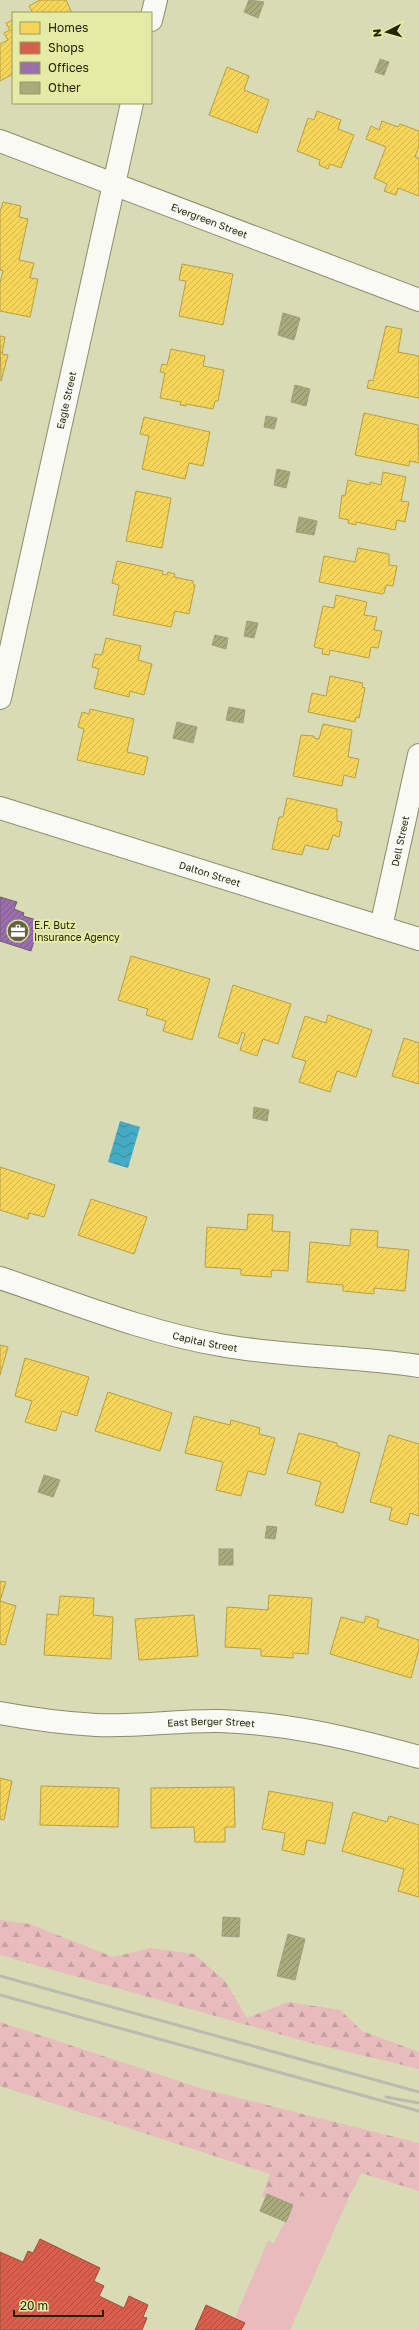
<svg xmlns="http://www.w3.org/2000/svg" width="419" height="2330" font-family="'Golos Text',sans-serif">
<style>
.grass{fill:#e8bbbd}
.forest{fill:url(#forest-firs)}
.water{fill:url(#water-waves)}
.homes{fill:url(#homes-hatch);stroke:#b6a042}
.shops{fill:url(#shops-hatch);stroke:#a04e38}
.offices{fill:url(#offices-hatch);stroke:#75597a}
.building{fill:url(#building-hatch);stroke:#9d9f80}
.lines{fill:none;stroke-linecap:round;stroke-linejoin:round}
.minor-casing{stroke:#8b8d6e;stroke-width:24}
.major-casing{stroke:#8b8d6e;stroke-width:24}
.minor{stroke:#f9faf4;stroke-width:22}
.major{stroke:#f9faf4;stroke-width:22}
.rail{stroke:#b9bab0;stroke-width:3}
.labels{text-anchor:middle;stroke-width:4;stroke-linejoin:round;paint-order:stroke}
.street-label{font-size:10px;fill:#222407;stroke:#e5eba4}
.poi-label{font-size:10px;fill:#222407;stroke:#e5eba4;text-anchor:start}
</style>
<defs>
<pattern id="forest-firs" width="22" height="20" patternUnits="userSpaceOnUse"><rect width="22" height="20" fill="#e8bbbd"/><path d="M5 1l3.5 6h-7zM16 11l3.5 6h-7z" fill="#c7a1a1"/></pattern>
<pattern id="water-waves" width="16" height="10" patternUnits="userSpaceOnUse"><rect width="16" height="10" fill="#45aac3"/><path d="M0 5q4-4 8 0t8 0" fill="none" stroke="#398a9c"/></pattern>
<pattern id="homes-hatch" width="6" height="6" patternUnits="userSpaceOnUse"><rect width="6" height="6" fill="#f6d55c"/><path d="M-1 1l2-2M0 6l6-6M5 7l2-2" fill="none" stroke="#d3b74e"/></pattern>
<pattern id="shops-hatch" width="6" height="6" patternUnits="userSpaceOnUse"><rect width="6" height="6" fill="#d6604d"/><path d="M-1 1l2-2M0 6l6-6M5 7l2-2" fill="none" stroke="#ad4f3e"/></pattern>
<pattern id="offices-hatch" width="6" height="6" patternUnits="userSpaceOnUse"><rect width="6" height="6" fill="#9970ab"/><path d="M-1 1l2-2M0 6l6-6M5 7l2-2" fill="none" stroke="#7c5c89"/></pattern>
<pattern id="building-hatch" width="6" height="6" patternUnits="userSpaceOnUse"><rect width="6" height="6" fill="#a9ab7c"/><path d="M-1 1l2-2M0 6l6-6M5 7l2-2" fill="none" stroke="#898b64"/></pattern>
</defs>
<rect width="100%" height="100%" fill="#d8dbb4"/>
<path class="grass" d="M265 2189 295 2196 348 2199 290 2330H241L244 2323 235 2318 268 2241 274 2243 293 2206 262 2196Z"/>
<g class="forest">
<path d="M0 1920 30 1924 113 1957 151 1948 194 1954 225 1981 247 2018 288 2002 340 2010 362 2031 419 2052V2069L311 2043 0 1955Z"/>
<path d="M0 2022 203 2089 419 2143V2191L361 2173 348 2199 295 2196 265 2189 270 2174 0 2086Z"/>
</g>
<path class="water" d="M120 1121 140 1127 128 1168 108 1162Z"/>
<g class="homes">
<path d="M40 0H66L72 13H33L29 6Z"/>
<path d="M13 20V74L0 81V44L8 40 4 33 10 30 6 23Z"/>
<path d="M227 67 249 76 244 90 269 100 257 133 209 115Z"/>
<path d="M317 111 341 120 338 129 354 135 341 168 330 164 328 169 319 165 320 160 297 151 308 118 314 120Z"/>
<path d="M382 121 398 127 400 124 419 131V146L415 157 419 158V196L398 188 396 195 384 191 387 184 374 178 386 147 366 139 371 126 379 130Z"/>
<path d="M3 202 21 206 19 217 28 219 19 260 34 263 30 278 38 279 30 317 0 311V283L3 271 0 270V212Z"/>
<path d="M182 264 233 274 223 325 179 316 186 281 179 280Z"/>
<path d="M386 326 402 329 398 352 419 356V398L367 388 369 380 373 381Z"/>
<path d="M0 336 5 337 2 354 8 355 1 381Z"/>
<path d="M171 349 205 356 203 366 224 370 218 401H215L213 409 186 404V406L180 405 181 402 160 398 165 373 160 372 162 364 167 365Z"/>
<path d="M364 413 418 425 419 463 410 461 409 466 355 455Z"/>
<path d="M144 417 210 432 203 466 189 463 185 479 142 469 149 436 140 434Z"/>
<path d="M383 472 406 477 401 501 409 502 405 522 397 520 395 530 356 522V525L348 523 349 520 339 518 342 495 345 496 348 480 370 485V482L381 485Z"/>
<path d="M136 491 171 498 162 548 126 541Z"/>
<path d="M358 548 389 554V565L397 566 393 586 386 585 384 593 382 594 319 582 324 556 355 562Z"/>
<path d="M117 561 163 571 162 574 167 575 168 572 175 574 174 577 193 581V584L195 585 189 614 175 611 171 627 113 615 119 585 112 583Z"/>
<path d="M336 595 367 602 364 615 377 617 374 630 382 631 378 648 371 647 369 658 330 650 329 655 322 654 323 649 314 647 323 606 334 608Z"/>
<path d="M106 638 141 646 138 660 152 664 144 695 130 691 129 697 94 688 99 669 92 667 95 654 102 655Z"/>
<path d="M330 676 363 683 362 687 365 688 359 718 356 717 355 722 308 712 312 693 326 696Z"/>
<path d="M90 709 134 719 127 752 148 757 144 775 77 760 84 729 78 727 82 712 89 714Z"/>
<path d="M323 724 352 730 348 757 359 759 355 778 344 775 342 786 293 776 301 735 314 736V738L319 739Z"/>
<path d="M287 798 337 809V821L342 822 339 837 333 835 328 850 305 845 302 855 272 849 279 817H283Z"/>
<path d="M131 956 210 979 192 1040 163 1031 166 1021 146 1015 148 1009 118 1000Z"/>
<path d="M233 985 291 1004 278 1044 263 1039 257 1056 240 1050 245 1034 242 1032 238 1044 218 1037Z"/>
<path d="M328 1015 372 1030 356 1077 337 1071 330 1092 299 1082 306 1061 292 1057 305 1016 326 1023Z"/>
<path d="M404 1038 419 1043V1084L392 1076Z"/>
<path d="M0 1167 55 1185 44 1217 29 1213 28 1219 0 1210Z"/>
<path d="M91 1199 147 1217 134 1254 78 1235Z"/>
<path d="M248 1214 273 1215 272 1231 290 1232 288 1271 272 1270 271 1277 241 1275V1269L205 1267 207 1227 247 1230Z"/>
<path d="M351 1229 378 1231 377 1247 409 1250 405 1291 374 1288V1294L343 1291V1285L307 1282 310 1242 350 1246Z"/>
<path d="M0 1345 8 1347 0 1375Z"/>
<path d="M25 1358 89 1377 77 1416 62 1411 56 1431 25 1422 32 1401 15 1396Z"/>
<path d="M108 1392 172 1413 160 1451 95 1431Z"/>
<path d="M194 1416 230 1425 231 1420 260 1428 259 1434 275 1438 265 1475 248 1471 241 1496 216 1490 223 1462 185 1453Z"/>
<path d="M299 1433 337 1443V1446L360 1453 343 1513 315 1505 321 1482 287 1473Z"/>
<path d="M389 1435 419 1444V1516L410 1513 407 1525 389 1520 392 1508 370 1502Z"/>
<path d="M0 1581 6 1582 0 1601Z"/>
<path d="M269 1595 312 1598 308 1654 293 1653V1658L261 1656V1649L225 1647 227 1607 268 1610Z"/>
<path d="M60 1596 94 1598 93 1615 113 1617 111 1659 44 1655 47 1614 58 1615Z"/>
<path d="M0 1601 16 1606 5 1645 0 1644Z"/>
<path d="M194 1615 198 1656 139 1660 135 1619Z"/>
<path d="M366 1616 379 1620 377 1627 419 1640V1649L411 1678 330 1654 341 1617 364 1623Z"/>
<path d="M0 1778 12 1781 4 1820 0 1819Z"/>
<path d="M41 1786 119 1788 118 1827 40 1825Z"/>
<path d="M234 1787 235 1827H225V1842H195L194 1827 151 1828V1788Z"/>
<path d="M269 1791 333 1803 325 1844 307 1840 304 1855 282 1850 285 1833 262 1829Z"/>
<path d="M353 1812 387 1822 389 1816 419 1825V1897L398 1891 404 1869 342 1851Z"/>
</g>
<g class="shops">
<path d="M40 2239 100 2268 94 2281 104 2286 99 2296 124 2308 129 2296 148 2305 143 2317 147 2318 142 2330H0V2252L23 2262 28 2251 33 2253Z"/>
<path d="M206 2305 245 2323 241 2330H195Z"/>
</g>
<path class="offices" d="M0 897 17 902 14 909 24 913 23 916 40 921 31 951 0 941Z"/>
<g class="building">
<path d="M249 0 264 2 258 18 244 12Z"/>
<path d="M380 59 389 62 384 75 375 72Z"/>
<path d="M283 313 300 318 294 340 278 335Z"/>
<path d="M295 385 310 389 306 406 291 402Z"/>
<path d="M266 416 277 418 274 429 264 427Z"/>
<path d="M277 469 290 472 286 488 274 485Z"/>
<path d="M299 517 317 521 314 535 296 532Z"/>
<path d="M247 621 258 623 254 638 244 636Z"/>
<path d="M215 635 228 638 226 649 212 645Z"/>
<path d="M229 707 245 710 243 723 226 720Z"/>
<path d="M177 722 197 727 193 743 173 738Z"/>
<path d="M254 1107 269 1110 267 1121 253 1118Z"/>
<path d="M44 1475 60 1480 53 1497 38 1492Z"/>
<path d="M267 1526 277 1527 275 1539 265 1538Z"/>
<rect x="219" y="1549" width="14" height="16"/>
<path d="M223 1917 240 1918 239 1937 222 1936Z"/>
<path d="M288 1934 305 1939 295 1980 277 1976Z"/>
<path d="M267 2194 293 2205 286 2222 260 2211Z"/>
</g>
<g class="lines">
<g class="minor-casing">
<g id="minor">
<path d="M151 20 156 0"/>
<path id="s1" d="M0 141 419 300"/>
<path id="s2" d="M0 698 132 103"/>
<path id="s3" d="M381 927 419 755"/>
<path id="s4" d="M0 1278C72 1302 145 1332 220 1345 286 1357 353 1356 419 1366"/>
<path id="s5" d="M0 1713C32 1719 64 1723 96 1725 137 1727 179 1720 220 1721 293 1724 350 1738 419 1757"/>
</g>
</g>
<g class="major-casing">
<g id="major">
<path id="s6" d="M0 808 419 939"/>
</g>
</g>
<use href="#minor" class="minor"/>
<use href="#major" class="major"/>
<g class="rail">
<path d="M0 1976 419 2092"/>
<path d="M0 1995 419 2111"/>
<path d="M386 2097 419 2103"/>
</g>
</g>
<defs>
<g id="office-disc" transform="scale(1.15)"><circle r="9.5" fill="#626444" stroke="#e5eba4"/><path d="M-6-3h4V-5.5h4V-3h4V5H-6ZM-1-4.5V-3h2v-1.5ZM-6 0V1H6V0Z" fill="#fff"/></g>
</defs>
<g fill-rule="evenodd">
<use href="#office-disc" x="18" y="931"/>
</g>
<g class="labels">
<g class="street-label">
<text dy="4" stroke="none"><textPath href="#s1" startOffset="224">Evergreen Street</textPath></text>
<text dy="4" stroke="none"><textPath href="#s2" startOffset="305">Eagle Street</textPath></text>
<text dy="4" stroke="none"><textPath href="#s3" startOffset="88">Dell Street</textPath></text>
<text dy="4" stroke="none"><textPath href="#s6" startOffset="220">Dalton Street</textPath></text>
<text dy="4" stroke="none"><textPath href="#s4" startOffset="215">Capital Street</textPath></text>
<text dy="4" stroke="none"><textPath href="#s5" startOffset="212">East Berger Street</textPath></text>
</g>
<g class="poi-label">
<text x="34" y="929">E.F. Butz<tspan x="34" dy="12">Insurance Agency</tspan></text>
</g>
</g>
<rect x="12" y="12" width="140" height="92" fill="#e5eba4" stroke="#979b65"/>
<rect x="20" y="22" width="20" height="12" fill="#f6d55c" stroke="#979b65"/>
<text x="48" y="32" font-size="12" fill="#222407">Homes</text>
<rect x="20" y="42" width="20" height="12" fill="#d6604d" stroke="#979b65"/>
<text x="48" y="52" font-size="12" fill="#222407">Shops</text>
<rect x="20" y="62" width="20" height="12" fill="#9970ab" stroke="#979b65"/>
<text x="48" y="72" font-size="12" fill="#222407">Offices</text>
<rect x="20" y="82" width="20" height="12" fill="#a9ab7c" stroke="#979b65"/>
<text x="48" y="92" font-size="12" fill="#222407">Other</text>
<g transform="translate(387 32) rotate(264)" stroke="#e5eba4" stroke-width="3" paint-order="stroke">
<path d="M0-3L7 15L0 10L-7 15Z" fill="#222407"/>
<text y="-6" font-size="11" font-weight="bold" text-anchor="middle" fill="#222407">N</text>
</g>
<path d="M14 2310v6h89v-6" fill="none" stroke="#222407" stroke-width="2"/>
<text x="20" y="2310" font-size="12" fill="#222407" stroke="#e5eba4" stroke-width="3" paint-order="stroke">20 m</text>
</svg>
